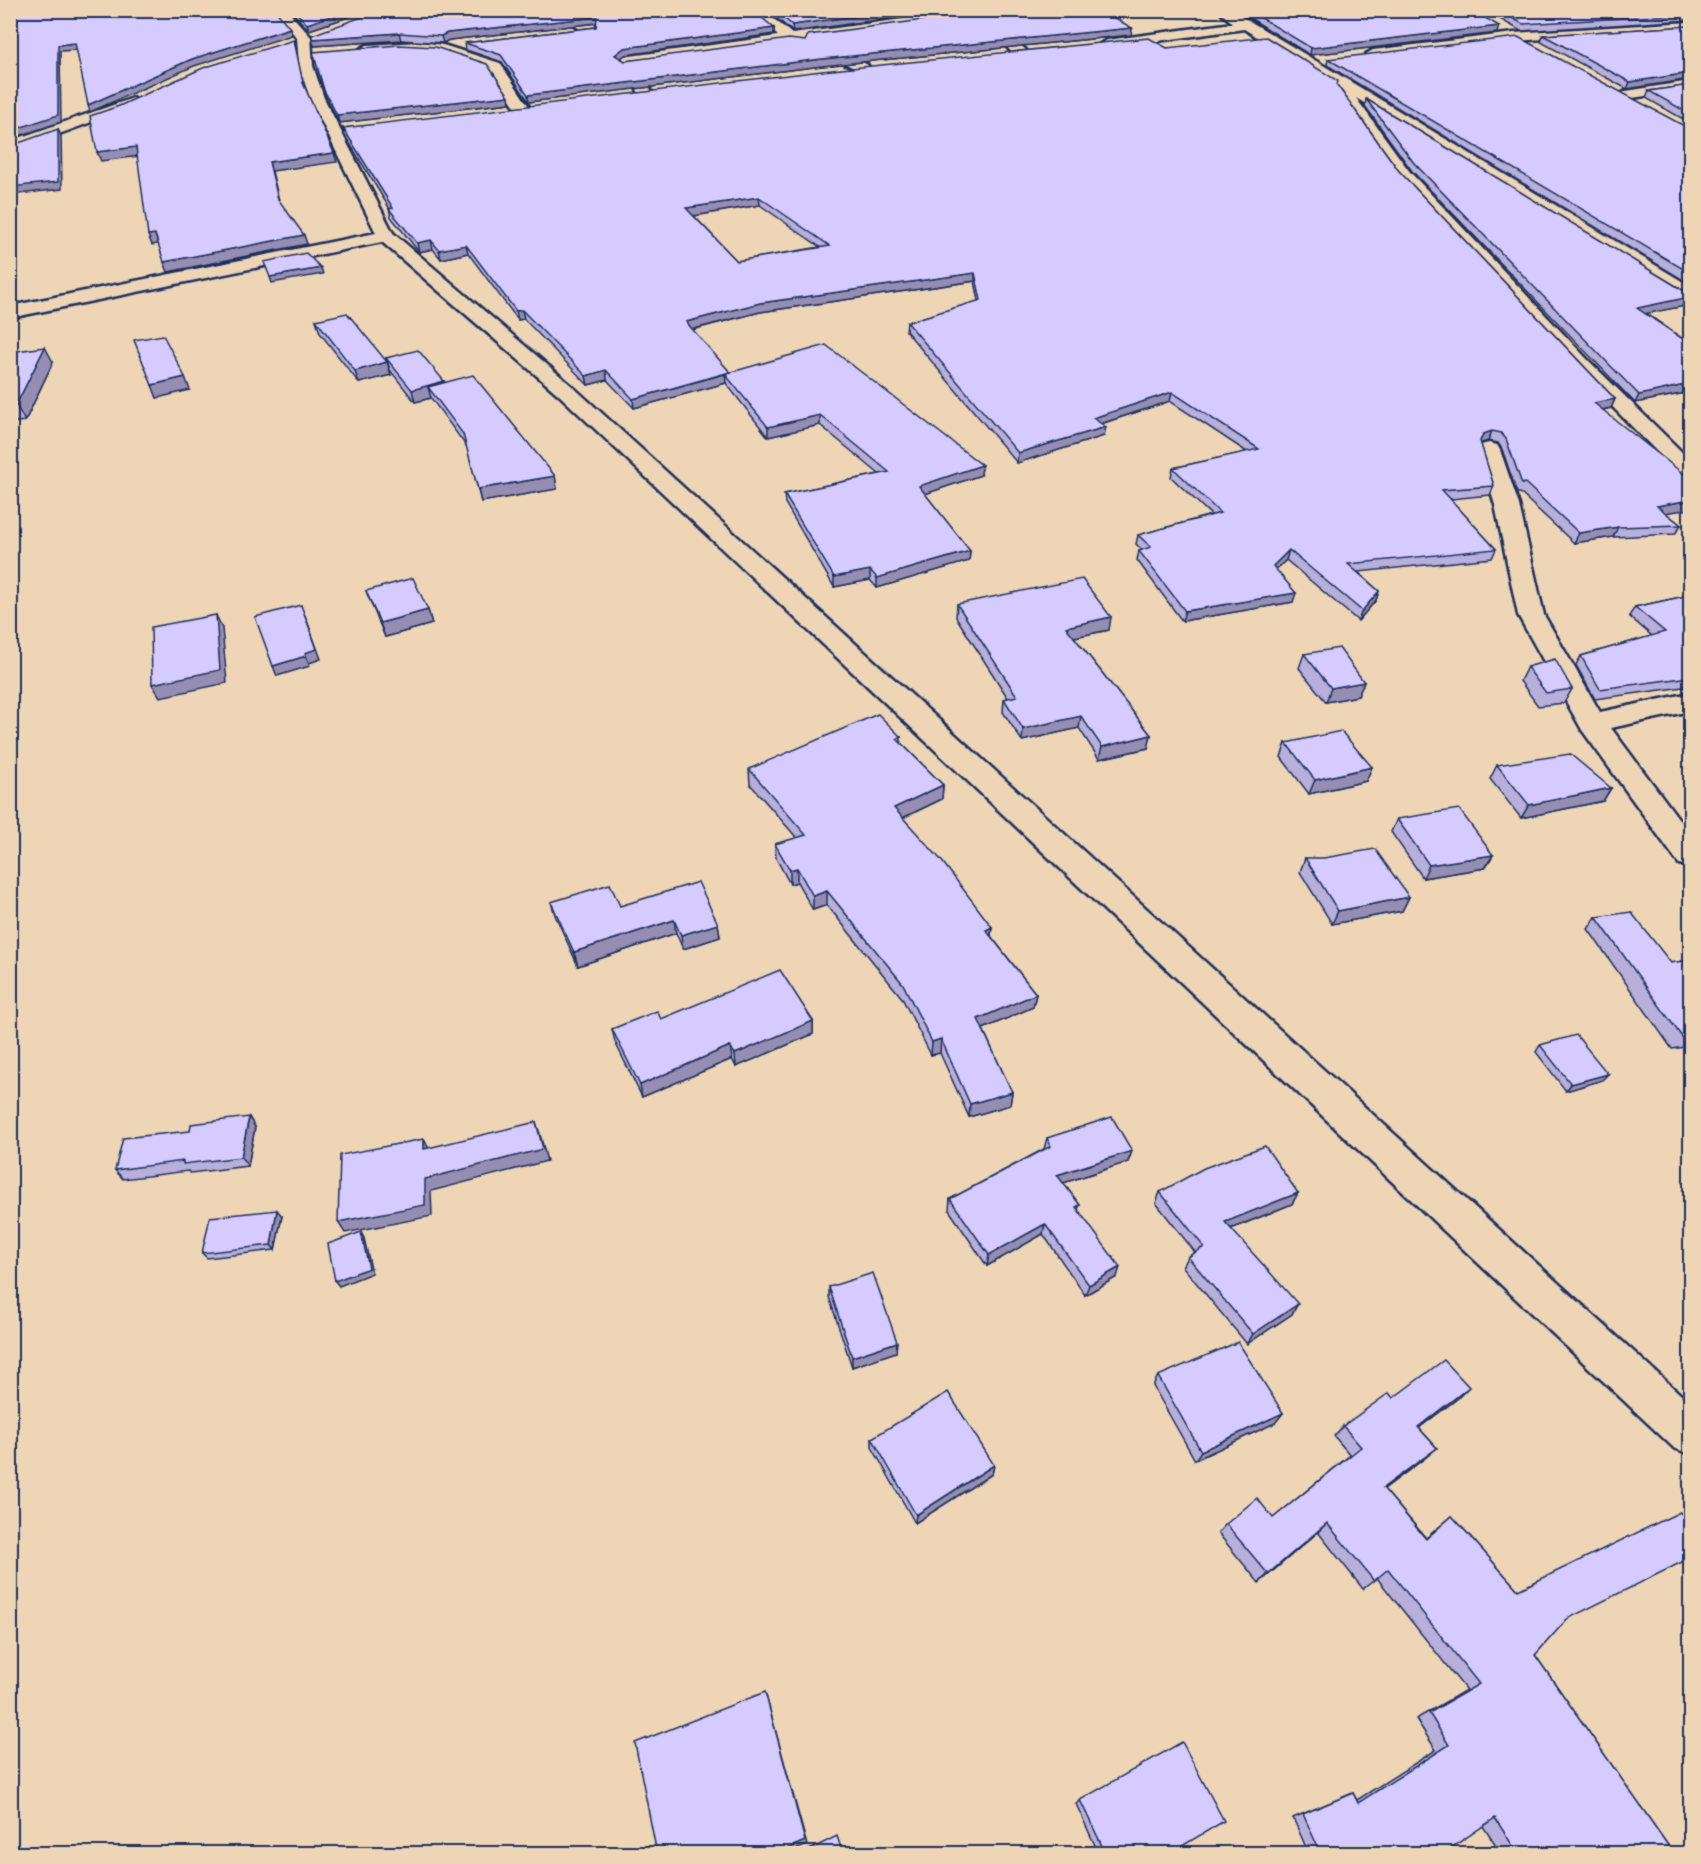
<svg xmlns="http://www.w3.org/2000/svg" width="1701" height="1864" font-family="'Patrick Hand',sans-serif">
<style>
.lines{fill:none;stroke-linecap:round;stroke-linejoin:round}
.minor-casing{stroke:#1b2f5e;stroke-width:5}
.minor{fill:#edd5b5;fill-rule:evenodd}
.wall{fill:#b8afda;stroke:#1b2f5e;stroke-width:1.5;fill-rule:evenodd}
.shaded-wall{fill:#968eb2;stroke:#1b2f5e;stroke-width:1.5}
.building{fill:#d6cbfe;stroke:#1b2f5e;stroke-width:1.5;fill-rule:evenodd}
</style>
<rect width="100%" height="100%" fill="#edd5b5"/>
<filter id="ink" filterUnits="userSpaceOnUse"><feTurbulence type="fractalNoise" baseFrequency=".0167" numOctaves="2"/><feDisplacementMap in="SourceGraphic" scale="12" xChannelSelector="R" yChannelSelector="G"/><feConvolveMatrix kernelMatrix="1 2 1 2 8 2 1 2 1" color-interpolation-filters="sRGB"/></filter>
<g filter="url(#ink)">
<g class="lines">
<g class="minor-casing">
<g id="minor">
<path d="M274 10H287L311 37 313 66 324 98 393 233 572 386 1690 1403V1454L1674 1448 558 394 382 242 10 318V306L376 233 310 98 299 66 297 38Z"/>
<path d="M551 10C580 10 614 32 630 56L778 36 749 10H763L792 34 932 15 938 19 932 23 809 40 832 47 868 65V71L863 72 822 53 790 42 634 64 654 95 647 99 642 98 612 50Z"/>
<path d="M967 10H981L1026 50V56H1016Z"/>
<path d="M1227 10 1233 11 1690 286V300L1683 298 1356 98 1410 172 1589 361 1690 460V479L1682 477 1575 369 1398 178 1337 91 1340 88 1244 29 1107 48 1100 44 1107 40 1233 23 1222 14Z"/>
<path d="M1690 22V30L1514 41 1373 58 1366 54 1373 50 1514 33Z"/>
<path d="M419 42 443 45 500 63 530 108 528 111H518L490 69 436 52 419 50 367 53 360 49 367 45Z"/>
<path d="M1690 81V89L1626 99 1619 95 1626 91Z"/>
<path d="M133 98 138 99 140 102 138 105 10 152V141Z"/>
<path d="M1489 443 1497 445 1500 450 1519 505 1544 615 1600 712 1690 693V711L1611 728 1690 834V867L1679 864 1582 730 1518 615 1495 505 1478 450 1481 445Z"/>
</g>
</g>
<use href="#minor" class="minor"/>
</g>
<g class="wall">
<path d="M290 10H370L309 30Z"/>
<path d="M381 10 774 28V34L625 55 620 58 625 61 805 41 1132 28 1131 35 822 66 529 102 502 62 466 50 465 43 596 27V23L449 40 443 43 401 40 314 46Z"/>
<path d="M767 10H946L793 32Z"/>
<path d="M1237 10H1472L1497 33 1310 55Z"/>
<path d="M1484 10H1690V20L1521 31Z"/>
<path d="M1690 26 1627 89 1541 42 1543 35Z"/>
<path d="M1167 48 1337 85 1399 171 1615 399 1611 408 1603 410 1666 513 1681 525 1675 534 1613 537 1574 543 1520 493H1517L1502 449 1498 443 1488 441 1480 443 1494 486 1490 495 1450 499 1496 549 1492 558 1358 572 1379 591 1376 600 1358 621 1286 560 1276 569 1293 602 1182 621 1137 560 1139 551 1142 550 1136 544 1138 535 1211 515 1171 477 1173 468 1247 452 1170 401 1101 424 1104 436 1017 463 906 331 907 322 979 301 975 281 760 312 692 330 730 372 981 475 925 494 970 551 969 561 877 588 870 580 834 587 785 503 784 494 879 474 820 425 768 437 726 383 634 408 607 380 588 385 524 319 518 320 468 253 441 259 433 249 419 252 391 217 389 209H390L345 136 343 128ZM760 205 820 247 737 261 694 216Z"/>
<path d="M313 52 510 103 339 123 326 97Z"/>
<path d="M1328 59 1690 129V284L1327 65Z"/>
<path d="M1690 85V123L1646 98 1649 91Z"/>
<path d="M1366 99 1686 292 1690 293V305L1646 313 1690 344V396L1685 393 1635 403 1412 171 1365 106Z"/>
<path d="M316 320 391 375 359 383 320 333Z"/>
<path d="M10 352 53 362 25 421 10 423Z"/>
<path d="M386 358 444 381 445 382 555 476 557 489 481 502 467 447 431 398 415 402 390 370Z"/>
<path d="M366 591 428 610 432 624 385 637Z"/>
<path d="M1690 595V686L1595 699 1576 665 1581 656 1652 636 1629 616 1635 607Z"/>
<path d="M957 604 1109 630 1074 637 1151 735 1148 748 1099 759 1079 728 1022 741 1003 712 1004 699 1008 698 956 617Z"/>
<path d="M1304 654 1364 682 1358 696 1326 702 1299 668Z"/>
<path d="M1527 667 1572 689 1564 703 1538 706 1520 681Z"/>
<path d="M901 737V743L943 785 942 799 903 818 992 927 991 936 1036 994 1033 1007 983 1029 1012 1092 1010 1105 969 1117 940 1053 931 1055 902 998 827 905 813 910 797 882 790 884 776 858 775 844 797 838 750 784 749 769Z"/>
<path d="M1286 743 1372 767 1366 781 1309 794 1281 757Z"/>
<path d="M1497 765 1611 788 1603 801 1521 818 1490 779Z"/>
<path d="M1397 819 1493 855 1485 868 1423 878 1391 832Z"/>
<path d="M1305 858 1409 897 1402 911 1332 924 1300 872Z"/>
<path d="M551 902 620 906 718 924 720 937 683 949 676 933 578 966 555 915Z"/>
<path d="M1596 917 1671 963 1690 960V1046L1672 1049 1588 929Z"/>
<path d="M661 1019 813 1021V1034L736 1067 732 1059 642 1097 615 1042 612 1029Z"/>
<path d="M1540 1045 1602 1080 1566 1091 1536 1052Z"/>
<path d="M255 1127 248 1166 190 1173 188 1171 123 1179 115 1170Z"/>
<path d="M1047 1138 1132 1151 1128 1162 1063 1183 1080 1205 1078 1209 1117 1277 1085 1295 1043 1234 987 1266 949 1210 950 1199 1044 1149Z"/>
<path d="M1160 1192 1298 1193 1292 1204 1231 1229 1292 1314 1247 1344 1183 1267 1188 1257 1195 1252 1156 1203Z"/>
<path d="M282 1216 275 1250 207 1258 202 1253Z"/>
<path d="M829 1287 896 1352 852 1367 829 1297Z"/>
<path d="M1158 1376 1283 1413 1275 1423 1195 1460 1153 1386Z"/>
<path d="M1393 1398H1458L1419 1428 1437 1448 1425 1458 1384 1489 1426 1538 1452 1516 1518 1590 1566 1620 1535 1655 1674 1854H1501L1483 1826 1442 1854H1309L1293 1818 1353 1793 1357 1800 1436 1750 1416 1719 1466 1690 1377 1578 1363 1589 1318 1532 1259 1583 1218 1533 1226 1524 1273 1518 1350 1455 1334 1436 1343 1426Z"/>
<path d="M872 1438 994 1465 992 1474 915 1523 872 1447Z"/>
<path d="M1080 1800 1182 1846 1186 1854H1099L1076 1804Z"/>
</g>
<g class="shaded-wall">
<path d="M349 10H370L309 30 307 24Z"/>
<path d="M900 10H946L793 32 792 25Z"/>
<path d="M597 17V23L449 40 443 43 441 36 447 33Z"/>
<path d="M1499 26 1497 33 1310 55 1311 48Z"/>
<path d="M290 28 292 35 194 66 90 112 88 105 192 59Z"/>
<path d="M774 28V34L625 55 616 62 615 55 624 48Z"/>
<path d="M1132 28 1131 35 822 66 529 102 528 95 822 59Z"/>
<path d="M399 33 401 40 314 46 312 39Z"/>
<path d="M75 43 77 50 60 51 61 122 10 139V131L58 45Z"/>
<path d="M1690 73V79L1627 89 1630 82Z"/>
<path d="M509 96 510 103 339 123 337 115Z"/>
<path d="M58 129 61 136 62 189 10 195V187Z"/>
<path d="M136 147 139 156 101 161 97 152Z"/>
<path d="M334 153 337 162 272 171 281 209 269 162Z"/>
<path d="M759 197 760 205 687 217 686 208Z"/>
<path d="M155 234 158 244 152 245 148 235Z"/>
<path d="M304 235 307 244 168 272 164 262Z"/>
<path d="M431 240 433 249 419 252 417 243Z"/>
<path d="M466 245 468 253 441 259 439 250Z"/>
<path d="M321 268 323 274 272 283 270 277Z"/>
<path d="M975 273V281L760 312 686 331V322L760 303Z"/>
<path d="M1690 297V305L1634 316 1637 308Z"/>
<path d="M522 310 524 319 518 320 516 311Z"/>
<path d="M45 347 53 362 25 421 16 405Z"/>
<path d="M387 362 391 375 359 383 355 371Z"/>
<path d="M606 370 607 380 588 385 586 376Z"/>
<path d="M725 374 726 383 634 408 633 399Z"/>
<path d="M185 377 190 390 157 398 152 385Z"/>
<path d="M444 381 448 393 428 387 431 398 415 402 412 390Z"/>
<path d="M1689 384 1685 393 1635 403 1639 395Z"/>
<path d="M1172 392 1170 401 1091 427 1093 418Z"/>
<path d="M1615 399 1611 408 1590 412 1594 403Z"/>
<path d="M820 415V425L768 437V427Z"/>
<path d="M1106 427 1104 436 1017 463 1018 453Z"/>
<path d="M1492 431 1488 441 1479 444 1483 434Z"/>
<path d="M982 465 981 475 919 496V486Z"/>
<path d="M555 476 557 489 481 502 478 489Z"/>
<path d="M1690 500V509L1651 515 1657 506Z"/>
<path d="M1618 527 1613 537 1574 543 1579 533Z"/>
<path d="M1289 550 1286 560 1270 575 1273 566Z"/>
<path d="M970 551 969 561 877 588V578Z"/>
<path d="M870 570V580L834 587V577Z"/>
<path d="M1379 591 1376 600 1358 621 1362 611Z"/>
<path d="M1296 593 1293 602 1182 621 1185 611Z"/>
<path d="M428 610 432 624 385 637 380 623Z"/>
<path d="M216 615 222 628 227 683 160 697 152 684Z"/>
<path d="M305 615 321 659 309 663 305 653Z"/>
<path d="M1111 617 1109 630 1064 639 1066 627Z"/>
<path d="M306 656 310 666 277 676 273 666Z"/>
<path d="M1364 682 1358 696 1326 702 1331 688Z"/>
<path d="M1081 716 1079 728 1022 741 1023 729Z"/>
<path d="M1151 735 1148 748 1099 759 1102 747Z"/>
<path d="M1372 767 1366 781 1309 794 1315 780Z"/>
<path d="M943 785 942 799 894 822V808Z"/>
<path d="M1611 788 1603 801 1521 818 1529 805Z"/>
<path d="M1493 855 1485 868 1423 878 1429 865Z"/>
<path d="M797 868V882L790 884V870Z"/>
<path d="M827 891V905L813 910V896Z"/>
<path d="M1409 897 1402 911 1332 924 1338 911Z"/>
<path d="M674 920 676 933 578 966 574 952Z"/>
<path d="M718 924 720 937 683 949 681 935Z"/>
<path d="M992 927 990 941 986 930Z"/>
<path d="M1036 994 1033 1007 976 1032 978 1019Z"/>
<path d="M813 1021V1034L736 1067 735 1054Z"/>
<path d="M941 1039 940 1053 931 1055 932 1042Z"/>
<path d="M730 1046 732 1059 642 1097 640 1085Z"/>
<path d="M1608 1074 1602 1080 1566 1091 1571 1084Z"/>
<path d="M1012 1092 1010 1105 969 1117 970 1104Z"/>
<path d="M249 1117 255 1127 248 1166 241 1157Z"/>
<path d="M536 1122 540 1134 547 1161 431 1191 432 1216 345 1233 338 1222 425 1179Z"/>
<path d="M424 1139 430 1151 424 1149Z"/>
<path d="M1132 1151 1128 1162 1054 1186 1057 1175Z"/>
<path d="M1298 1193 1292 1204 1220 1233 1225 1222Z"/>
<path d="M277 1210 282 1216 275 1250 271 1245Z"/>
<path d="M1045 1224 1043 1234 987 1266 989 1255Z"/>
<path d="M361 1232 364 1238 372 1273 339 1286 335 1281Z"/>
<path d="M1120 1267 1117 1277 1085 1295 1089 1285Z"/>
<path d="M1298 1304 1292 1314 1247 1344 1253 1334Z"/>
<path d="M897 1342 896 1352 852 1367V1357Z"/>
<path d="M1469 1387 1458 1398 1407 1437 1418 1427Z"/>
<path d="M1283 1413 1275 1423 1195 1460 1201 1451Z"/>
<path d="M1437 1448 1425 1458 1372 1498 1383 1488Z"/>
<path d="M994 1465 992 1474 915 1523 916 1515Z"/>
<path d="M1327 1523 1318 1532 1259 1583 1268 1574Z"/>
<path d="M765 1692 807 1845 787 1854H775Z"/>
<path d="M713 1848 717 1852 713 1854H699Z"/>
</g>
<g class="building">
<path d="M10 10H275L290 28 192 59 88 105 75 43 58 45V115L10 131Z"/>
<path d="M294 10H349L307 24Z"/>
<path d="M381 10H753L774 28 624 48 615 55 625 61 789 39 805 41 808 35 977 13 980 10H1101L1132 28 822 59 528 95 501 55 465 43 596 27 597 17 447 33 441 36 399 33 312 39V35Z"/>
<path d="M775 10H900L792 25Z"/>
<path d="M1248 10H1472L1499 26 1311 48Z"/>
<path d="M1498 10H1690V14L1523 24Z"/>
<path d="M1690 26V73L1630 82 1543 35Z"/>
<path d="M1266 37 1338 81 1337 85 1399 171 1615 399 1594 403 1690 479V500L1657 506 1681 525 1618 527 1579 533 1525 483 1522 484 1506 439 1501 433 1492 431 1483 434 1480 441 1494 486 1442 490 1496 549 1348 564 1379 591 1362 611 1289 550 1273 566 1296 593 1185 611 1139 551 1151 547 1138 535 1220 513 1173 468 1259 449 1172 392 1093 418 1106 427 1018 453 907 322 981 300 975 273 760 303 686 322 730 372 633 399 606 370 586 376 522 310 516 311 466 245 439 250 431 240 417 243 389 209 393 208 343 128 822 71 1149 38 1167 48ZM759 197 830 246 737 261 686 208Z"/>
<path d="M1518 37 1690 129V273L1328 59Z"/>
<path d="M294 40 303 83 334 153 269 162 278 199 304 235 164 262 155 234 148 235 136 147 97 152 90 116 119 106 203 68Z"/>
<path d="M399 45 435 47 487 64 509 96 337 115 324 90 313 52Z"/>
<path d="M1690 85V114L1649 91Z"/>
<path d="M1366 99 1686 292 1690 293V297L1637 308 1690 344V385L1689 384 1639 395 1414 163Z"/>
<path d="M58 129V182L10 187V146Z"/>
<path d="M306 253 321 268 270 277 264 262Z"/>
<path d="M347 313 387 362 355 371 316 320Z"/>
<path d="M163 335 185 377 152 385 134 340Z"/>
<path d="M826 345 982 465 919 486 970 551 877 578 870 570 834 577 784 494 889 472 820 415 768 427 725 374Z"/>
<path d="M45 347 16 405 10 406V352Z"/>
<path d="M418 350 444 381 412 390 386 358Z"/>
<path d="M473 375 555 476 478 489 463 434 428 387Z"/>
<path d="M413 578 428 610 380 623 366 591Z"/>
<path d="M1082 579 1111 617 1066 627 1151 735 1102 747 1081 716 1023 729 1004 699 1017 696 957 604Z"/>
<path d="M1690 595V677L1600 689 1581 656 1665 632 1635 607Z"/>
<path d="M301 605 317 649 305 653 306 656 273 666 255 617Z"/>
<path d="M216 615 220 670 152 684 151 627Z"/>
<path d="M1339 648 1364 682 1331 688 1304 654Z"/>
<path d="M1555 659 1572 689 1546 693 1527 667Z"/>
<path d="M878 714 901 737 897 739 943 785 894 808 941 860 992 927 986 930 1036 994 978 1019 1012 1092 970 1104 941 1039 932 1042 903 984 827 891 813 896 797 868 790 870 775 844 806 835 749 769Z"/>
<path d="M1341 731 1372 767 1315 780 1286 743Z"/>
<path d="M1570 754 1611 788 1529 805 1497 765Z"/>
<path d="M1459 809 1493 855 1429 865 1397 819Z"/>
<path d="M1375 849 1409 897 1338 911 1305 858H1324Z"/>
<path d="M698 882 718 924 681 935 674 920 574 952 551 902 610 884 620 906Z"/>
<path d="M1631 912 1671 963 1690 960V1036L1682 1037 1596 917Z"/>
<path d="M780 970 813 1021 735 1054 730 1046 640 1085 612 1029 657 1011 661 1019Z"/>
<path d="M1576 1035 1608 1074 1571 1084 1540 1045Z"/>
<path d="M249 1117 241 1157 183 1164V1161L115 1170 123 1138 190 1131 191 1124Z"/>
<path d="M1112 1117 1132 1151 1057 1175 1080 1205 1076 1207 1120 1267 1089 1285 1045 1224 989 1255 950 1199 1051 1146 1047 1138Z"/>
<path d="M536 1122 543 1149 425 1179V1205L338 1222 340 1155 424 1139V1149Z"/>
<path d="M1265 1146 1298 1193 1225 1222 1298 1304 1253 1334 1188 1257 1204 1247 1160 1192 1204 1168Z"/>
<path d="M277 1210 271 1245 202 1253 210 1217Z"/>
<path d="M361 1232 369 1268 335 1281 328 1244Z"/>
<path d="M873 1273 897 1342 852 1357 829 1287Z"/>
<path d="M1238 1342 1283 1413 1201 1451 1158 1376Z"/>
<path d="M1444 1360 1469 1387 1418 1427 1437 1448 1383 1488 1426 1539 1452 1516 1518 1590 1680 1512 1690 1525V1558L1567 1619 1535 1655 1674 1854H1518L1495 1818 1442 1854H1321L1303 1814 1353 1793 1358 1803 1449 1745 1429 1713 1479 1684 1388 1569 1374 1581 1327 1523 1268 1574 1226 1524 1257 1498 1273 1518 1361 1447 1343 1426 1389 1393 1393 1398Z"/>
<path d="M948 1392 994 1465 916 1515 872 1438Z"/>
<path d="M765 1692 805 1841 775 1854H714L713 1848 699 1854H657L635 1743Z"/>
<path d="M1182 1742 1224 1821 1182 1846 1186 1854H1106L1080 1800Z"/>
<path d="M837 1836 843 1854H801Z"/>
</g>
</g>
<rect width="1701" height="1864" fill="none" stroke="#edd5b5" stroke-width="36"/>
<rect x="18" y="18" width="1665" height="1828" fill="none" stroke="#1b2f5e" stroke-width="2" filter="url(#ink)"/>
</svg>
